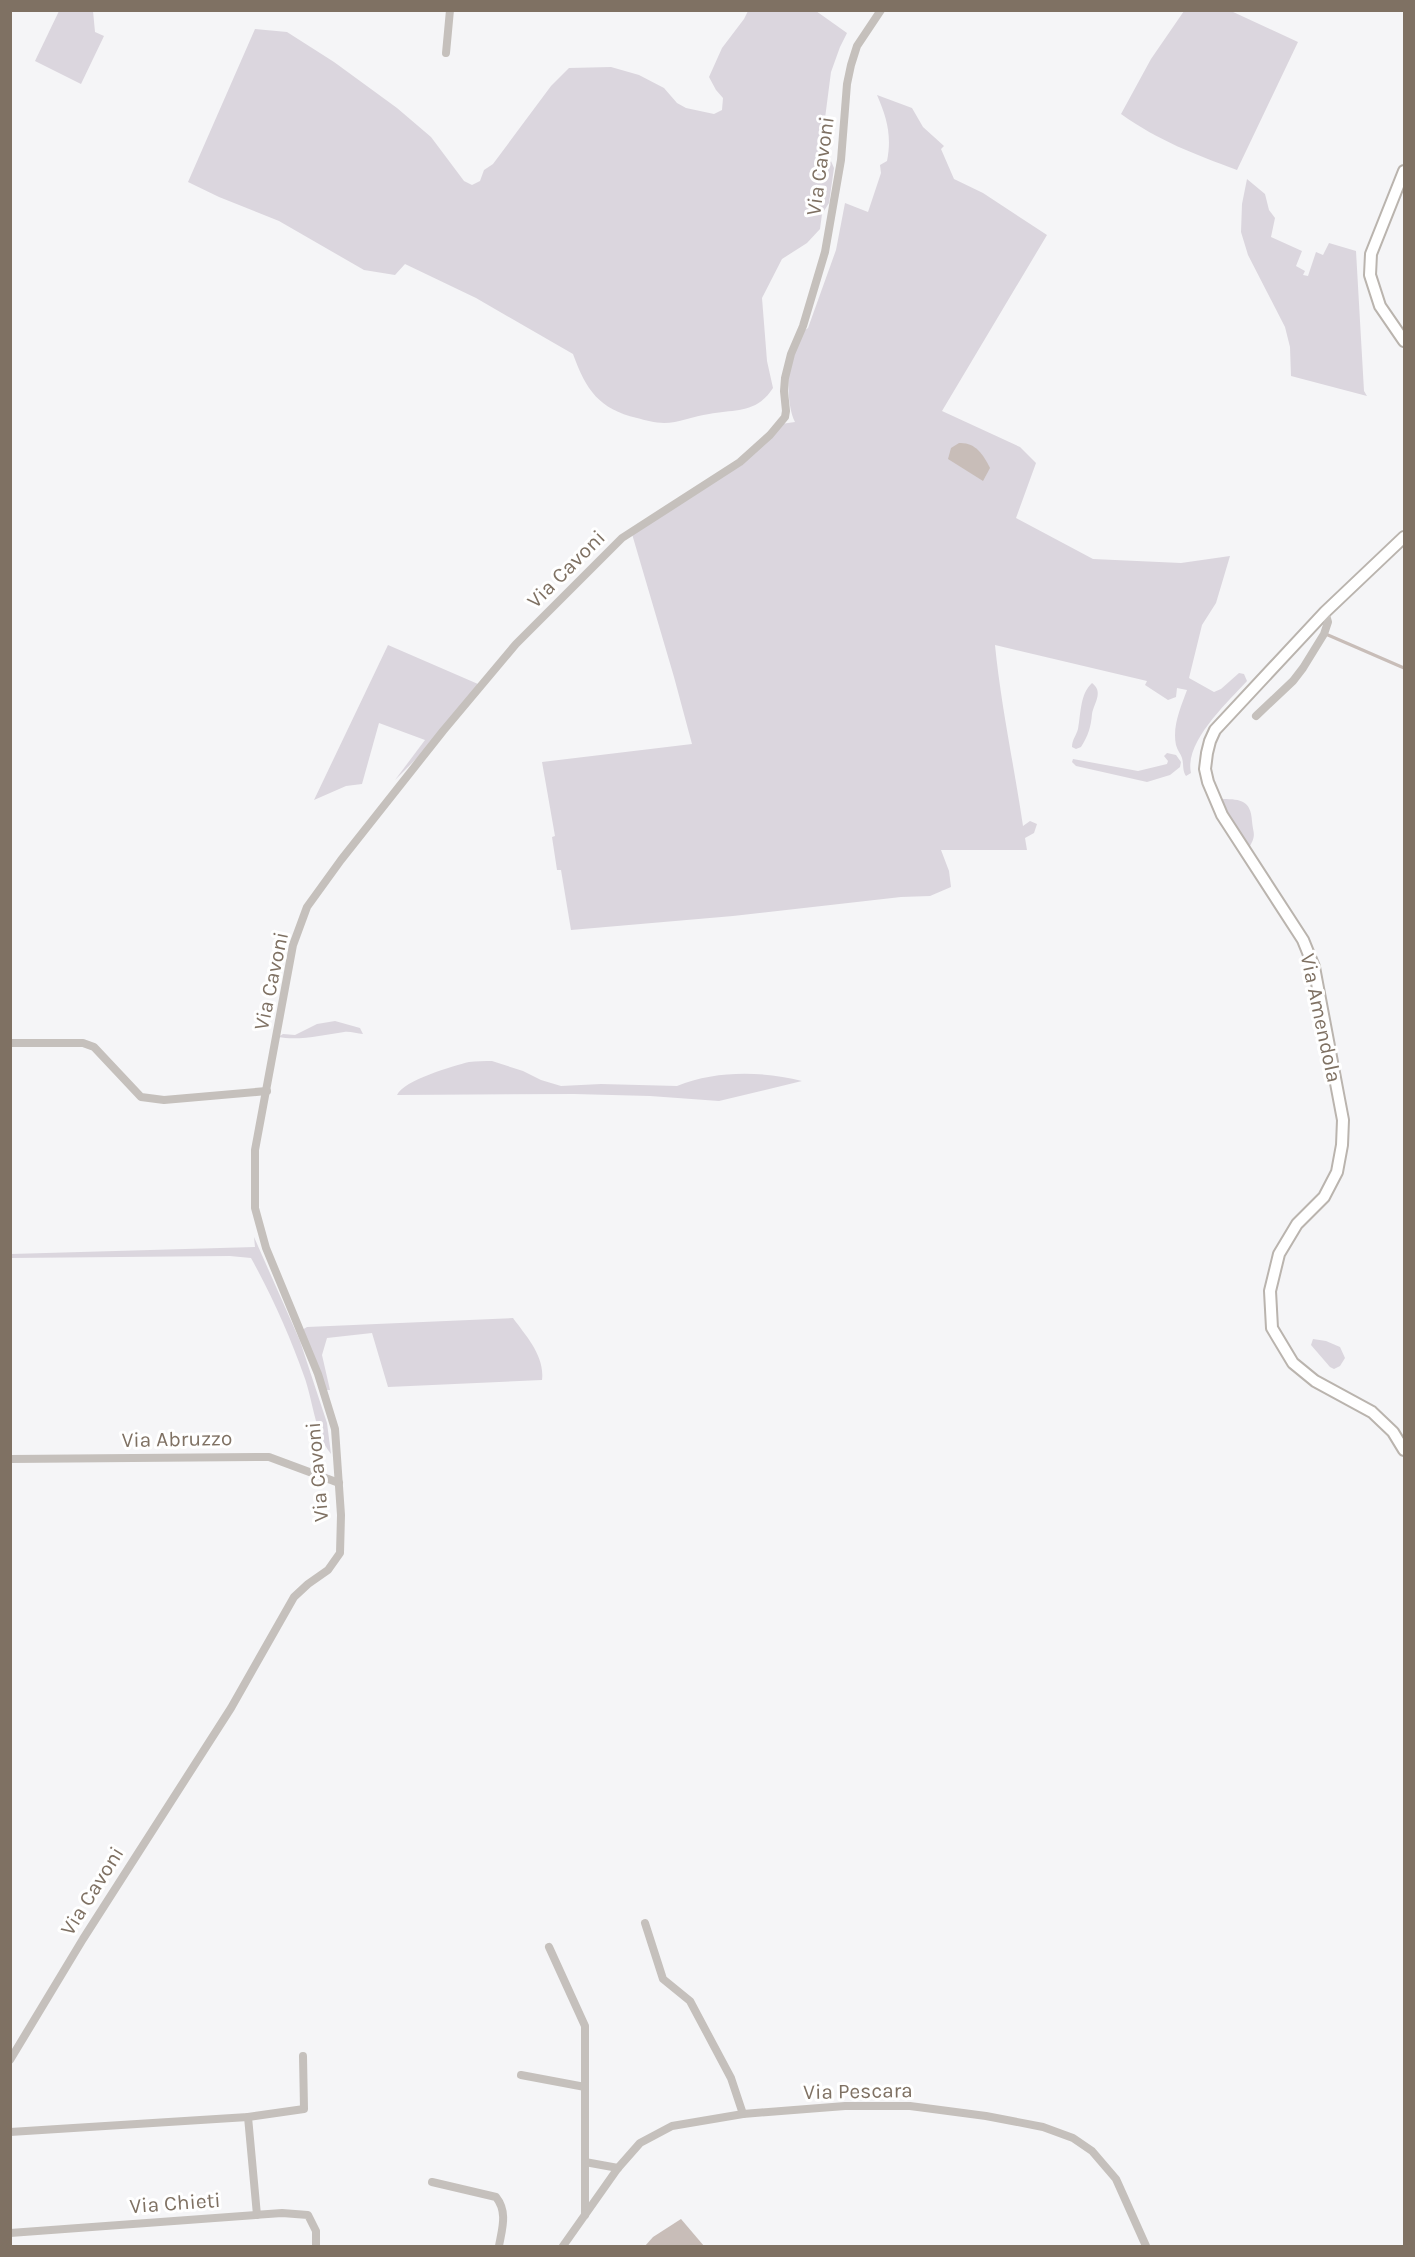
<svg xmlns="http://www.w3.org/2000/svg" width="1415" height="2257" font-family="Karla,sans-serif">
<style>
.green{fill:#dbd6de}
.water{fill:#c8bdb8}
.lines{fill:none;stroke-linecap:round;stroke-linejoin:round}
.stream{stroke:#c8bdb8;stroke-width:3}
.secondary-casing{stroke:#bab4ae;stroke-width:14}
.minor{stroke:#c5c0bc;stroke-width:8}
.secondary{stroke:#fff;stroke-width:10}
.labels{text-anchor:middle;stroke-width:6;stroke-linejoin:round;paint-order:stroke}
.street-label{font-size:21px;fill:#7f7163;stroke:#fff}
</style>
<rect width="100%" height="100%" fill="#f5f5f7"/>
<g class="green">
<path d="M59 11H93L95 32 104 36 81 84 35 61Z"/>
<path d="M748 11H816L847 33 840 47 831 72 824 126V145L834 168 829 203 822 214 820 229 807 243 782 259 762 298 767 361 773 388C756 414 736 409 709 414 694 416 678 423 664 423 655 423 645 420 637 418 599 409 586 390 573 354L476 298 405 264 395 275 364 270 279 221 219 197 188 182 255 29 287 32 334 62 397 108 431 137 464 181 472 185 480 181 484 170 493 164 551 86 569 68 611 67 639 75 664 88 677 103 686 108 714 114 722 110 723 98 716 90 709 77 722 48 744 19Z"/>
<path d="M1184 11H1231L1298 42 1237 170C1194 154 1159 141 1121 114L1151 59Z"/>
<path d="M877 95 912 108 923 127 944 146 941 149 954 179 983 193 1047 235 942 411 1020 447 1036 463 1016 518 1093 559 1181 563 1230 556 1216 603 1202 625 1189 678 1214 692 1221 689 1239 673 1244 674 1247 681C1228 702 1184 742 1191 773L1186 776C1182 770 1184 765 1182 758 1181 754 1177 750 1176 745 1172 726 1181 707 1187 690L1177 688 1176 697 1168 700 1145 685 1147 681 995 645C1001 706 1014 765 1023 826L1030 821 1037 824 1034 833 1025 838 1027 850H941L949 871 951 887 930 896 901 897 733 916 571 930 561 870H557L552 837 555 836 542 762 692 744 674 677 632 534 739 466 781 424 795 422C784 401 786 342 808 328L836 250 845 203 868 212 881 173 880 165 887 161C892 136 887 118 877 95Z"/>
<path d="M1247 179 1265 194 1269 210 1275 218 1271 237 1302 251 1296 266 1305 271 1303 275 1308 276 1316 252 1323 255 1329 243 1356 251 1364 391 1367 396 1291 376 1290 347 1285 327 1248 255 1241 232 1242 204Z"/>
<path d="M388 645 478 684 428 747 395 780 425 740 379 723 362 784 346 786 314 800Z"/>
<path d="M1092 683C1104 692 1094 703 1092 714 1091 727 1088 736 1081 747L1076 749 1072 747C1072 740 1076 736 1078 729 1081 713 1080 694 1092 683Z"/>
<path d="M1167 753 1176 755 1181 762 1180 767 1170 775 1147 782 1076 766 1072 762 1073 759 1138 771 1167 764 1168 761 1164 756Z"/>
<path d="M1223 799C1241 799 1251 801 1252 821 1253 834 1257 834 1249 848L1239 835 1220 801Z"/>
<path d="M335 1021 360 1028 363 1034C357 1034 350 1031 344 1032 323 1035 299 1041 278 1037L283 1034 295 1035 317 1024Z"/>
<path d="M492 1061 523 1071 541 1080 561 1086 601 1084 677 1086C716 1070 763 1071 802 1081L719 1101 650 1096 574 1094 397 1095C404 1080 453 1066 469 1062 476 1061 485 1061 492 1061Z"/>
<path d="M254 1237 300 1341 327 1423 331 1454C315 1434 313 1400 304 1376 290 1336 272 1296 251 1258L230 1256 11 1258V1254L255 1247Z"/>
<path d="M513 1318C526 1336 545 1356 542 1380L388 1387 372 1333 327 1338 322 1355 330 1390H324L302 1330 307 1327Z"/>
<path d="M1313 1339 1326 1341 1340 1347 1345 1358 1340 1366 1334 1369 1330 1367 1311 1345Z"/>
</g>
<g class="water">
<path d="M959 443C975 442 983 454 990 468L983 481 948 459 951 448Z"/>
<path d="M681 2219 704 2246H645L653 2237Z"/>
</g>
<g class="lines">
<path class="stream" d="M1328 635 1404 668"/>
<g class="secondary-casing">
<g id="secondary">
<path d="M1404 171 1371 254 1370 275 1380 306 1404 341"/>
<path d="M1404 537 1325 612 1215 730 1210 741 1207 753 1205 769 1208 782 1222 815 1303 940 1314 967 1343 1120 1342 1145 1337 1172 1324 1197 1297 1224 1279 1254 1270 1291 1272 1328 1293 1363 1315 1381 1372 1412 1393 1432 1404 1450"/>
</g>
</g>
<g class="minor">
<path d="M446 53 450 10"/>
<path d="M1256 716 1293 681 1303 668 1324 634 1328 622 1325 612"/>
<path d="M10 1043H83L94 1047 141 1097 164 1100 267 1091"/>
<path d="M10 1459 269 1457 339 1483"/>
<path d="M645 1923 663 1979 690 2001 731 2078 743 2114"/>
<path d="M549 1947 585 2026V2215"/>
<path d="M10 2060 83 1939 231 1708 294 1597 308 1584 328 1570 340 1553 341 1515 335 1429 318 1374 266 1248 255 1208V1150L293 945 307 907 341 860 443 731 516 644 622 538 740 462 770 435 785 417 786 411 784 391 785 378 791 354 803 326 825 252 841 160 847 84 851 65 857 46 881 10"/>
<path d="M521 2075 585 2087"/>
<path d="M248 2117 257 2215"/>
<path d="M10 2132 248 2117 304 2109 303 2056"/>
<path d="M585 2162 618 2168"/>
<path d="M432 2182 496 2197C508 2212 502 2229 499 2246"/>
<path d="M10 2233 282 2213 308 2215 316 2231V2246"/>
<path d="M563 2246 618 2168 640 2143 672 2126 743 2114 845 2106H910L986 2116 1043 2127 1073 2138 1092 2151 1116 2179 1146 2246"/>
</g>
<use href="#secondary" class="secondary"/>
</g>
<g class="labels">
<g class="street-label">
<text transform="translate(820 166) rotate(-82)" y="7">Via Cavoni</text>
<text transform="translate(566 569) rotate(-45)" y="7">Via Cavoni</text>
<text transform="translate(271 981) rotate(-78)" y="7">Via Cavoni</text>
<text transform="translate(1321 1018) rotate(78)" y="7">Via Amendola</text>
<text transform="translate(177 1439) rotate(-1)" y="7">Via Abruzzo</text>
<text transform="translate(317 1472) rotate(-95)" y="7">Via Cavoni</text>
<text transform="translate(92 1891) rotate(-58)" y="7">Via Cavoni</text>
<text transform="translate(858 2091) rotate(-1)" y="7">Via Pescara</text>
<text transform="translate(175 2203) rotate(-4)" y="7">Via Chieti</text>
</g>
</g>
<rect width="1415" height="2257" fill="none" stroke="#7f7163" stroke-width="24"/>
</svg>
